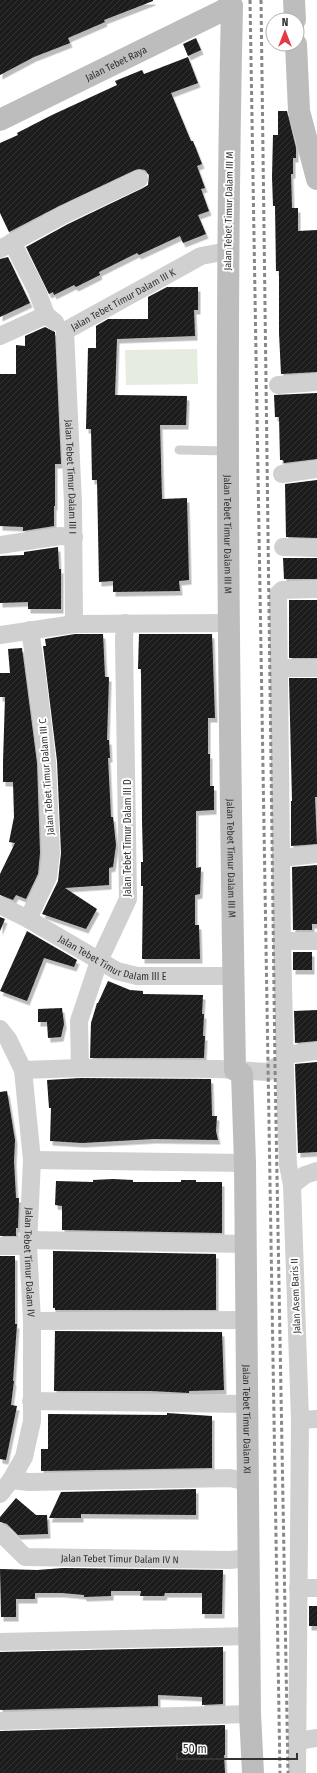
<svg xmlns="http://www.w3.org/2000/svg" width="317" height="1773" font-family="'Fira Sans Condensed',sans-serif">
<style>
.pitch{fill:#e6ecdf}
.building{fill:url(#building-hatch);filter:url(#shadow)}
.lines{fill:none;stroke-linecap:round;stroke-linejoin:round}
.lane{stroke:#d0d0d0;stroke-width:9}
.street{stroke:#d0d0d0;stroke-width:18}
.secondary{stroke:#bdbdbd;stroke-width:22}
.rail{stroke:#888;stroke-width:3;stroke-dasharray:4 3;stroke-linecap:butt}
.labels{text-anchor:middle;stroke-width:4;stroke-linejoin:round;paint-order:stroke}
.street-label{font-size:10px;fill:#333;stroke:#fff}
</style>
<defs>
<pattern id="building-hatch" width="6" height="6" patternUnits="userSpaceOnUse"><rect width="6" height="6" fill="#1a1a1a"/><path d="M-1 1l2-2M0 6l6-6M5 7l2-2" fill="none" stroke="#333"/></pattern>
<filter id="shadow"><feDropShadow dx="2.5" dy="4.5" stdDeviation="0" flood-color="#0004"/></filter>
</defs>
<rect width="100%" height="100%" fill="#fff"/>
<path class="pitch" d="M197 349 198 384 126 385 125 350Z"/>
<g class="building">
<path d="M0 0H153V1L104 20 105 22 68 38 70 43 34 57 0 75Z"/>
<path d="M196 38 201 50 188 56 183 44Z"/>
<path d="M188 57 198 83 171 93 191 141H193L202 164 197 166 205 188 201 189 209 211 198 215 206 234 183 243 180 236 139 255 137 253 99 272 100 275 76 287 74 285 54 295 53 292 49 294 26 247 68 224 143 188 148 185 149 175 145 170 139 169 135 170 59 206 9 232 0 213V143L18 135 17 133 52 115 117 85 115 81 142 70 144 74Z"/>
<path d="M278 111H287L296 148V158H293V174H291L292 208H298V231L317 230V372L281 374 279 333V271H276L275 206H273L272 177 273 135H278Z"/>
<path d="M8 257 30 303 0 317V259Z"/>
<path d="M167 287H198V310H194L195 336 117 339 115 395 187 396 186 425H160L162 499 187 498 189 580 179 581 180 591 113 592V581L99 582 97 480H92L91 429H86L88 348H96V326L108 319H148V297Z"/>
<path d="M45 327 55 332 61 464H55V506H54V526L23 531V527L0 526V374H16V345L25 346V336Z"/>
<path d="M317 393V459L284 463 283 460H280L279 417H275L274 395Z"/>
<path d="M317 480V538L286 537 285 484Z"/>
<path d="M58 547 59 569H61V609H28V602L0 603V556L24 555V552Z"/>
<path d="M283 558H317V579H284Z"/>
<rect x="289" y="600" width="28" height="58"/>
<path d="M75 634H103L105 677H109L107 740H109L110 758H108L111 817H113L116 845 113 867 109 868V885L65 888 97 909 86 929 42 914 58 881 61 853 57 761 43 646H46L45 639Z"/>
<path d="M139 634H212L215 718H208V754H210V786H214V810L196 811V868L201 867 200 894 195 895V925H199L200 959H142L143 886H141V862H143L142 821 141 669H138Z"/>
<path d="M22 648 37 763 40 853 38 874 26 899 16 895 13 900 0 895V874L15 843 9 842 14 817 13 782H3V762L5 697H0V673H10L8 649Z"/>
<path d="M289 678H317V797H315L317 844 291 846V801H292Z"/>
<path d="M317 865V924H312V930H293L292 867Z"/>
<path d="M0 917 5 919 0 931Z"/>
<path d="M27 931 77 960 74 967 44 958 27 1001 0 991Z"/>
<rect x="293" y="952" width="19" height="18"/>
<path d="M108 981 130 990 143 991V994L203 995 202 1014H204L203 1036H205L204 1058H90L91 1023 97 1003H98Z"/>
<path d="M62 1008 64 1024 61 1037 48 1038 47 1022H38V1009Z"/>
<path d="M317 1010V1041L295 1043 294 1011Z"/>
<path d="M317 1062V1152L298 1153 295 1064Z"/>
<path d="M80 1078 211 1079 212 1116H217L216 1131 218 1140 154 1139 82 1143 50 1141 51 1108H49L47 1080Z"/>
<path d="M7 1091 15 1140 14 1161 16 1198H19L18 1228H16V1236H0V1092Z"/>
<path d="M113 1179 133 1180V1182H181V1180H196V1182H222V1233L62 1230V1206L55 1205 56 1181 93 1182V1180Z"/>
<path d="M53 1251 216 1254V1310H55V1308H53Z"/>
<path d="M0 1256H15V1324H17L13 1381H14L11 1405 17 1406 6 1460 0 1459Z"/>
<path d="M55 1331 222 1332 224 1390 189 1391V1393L151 1391H54Z"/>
<path d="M167 1413 212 1416V1468L41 1471V1449H48V1414L167 1415Z"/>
<path d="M196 1489V1515L81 1514V1518H49L61 1492Z"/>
<path d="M16 1498 36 1515H47L48 1534 18 1535 7 1524 0 1522V1517Z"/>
<path d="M63 1568 223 1570 222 1614H202V1593H165L164 1596H140L141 1591H111V1596L84 1597V1595L62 1593H35V1599H16V1617H1L0 1569 37 1570Z"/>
<rect x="309" y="1606" width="8" height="20"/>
<path d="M223 1647V1704L202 1705V1697L158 1695V1706L0 1710V1652Z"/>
<path d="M225 1725V1755H224L225 1773H0V1731Z"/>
</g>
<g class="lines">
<path class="lane" d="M179 450 228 451"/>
<g class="street">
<path d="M12 242 37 291 46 315"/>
<path d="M0 249 63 215 139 179"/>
<path id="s1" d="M65 331 73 503 74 624"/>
<path id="s2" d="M65 331 201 256 228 251"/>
<path d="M0 336 46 315 55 322"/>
<path d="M278 385 317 382"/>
<path d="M282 474 317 469"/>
<path d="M0 545 60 536 74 537"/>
<path d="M283 547 317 548"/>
<path d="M0 635 74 624 228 623"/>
<path d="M278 668H317"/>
<path d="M282 858 317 854"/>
<path id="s3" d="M0 905 28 919 117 971 137 976H233"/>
<path d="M28 919 48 877 51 853 47 762 37 677 30 630"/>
<path d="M282 941H317"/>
<path id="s4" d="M0 1029 8 1039 23 1070 32 1160 28 1246 32 1321V1421L24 1457 11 1480 0 1494"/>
<path d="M285 1055 317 1051"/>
<path d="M80 1068 79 1021 99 961 128 899 124 640 125 623"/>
<path d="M23 1070 80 1068 218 1069 268 1072 275 1067H285"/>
<path d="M32 1160 245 1163"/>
<path d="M292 1185 288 1165 286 1112 282 941 278 594 282 590 317 589"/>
<path d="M28 1240 246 1244"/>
<path d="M0 1246H28"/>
<path d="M32 1321 247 1320"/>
<path d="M31 1401 246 1404"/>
<path d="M300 1420 317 1419"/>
<path d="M11 1480 29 1482 230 1478 248 1482"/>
<path id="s5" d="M0 1532 25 1557 230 1560 250 1558"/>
<path d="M298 1588H317"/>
<path d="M0 1642 250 1636"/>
<path d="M0 1721 250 1714"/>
<path d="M297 1741 317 1738"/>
<path d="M297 1773 300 1420 292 1185 305 1175 317 1171"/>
</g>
<g class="secondary">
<path id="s6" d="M229 0 232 6C224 361 229 715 235 1070L242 1074 245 1163 250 1714 253 1773"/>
<path d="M294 0 295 20"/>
<path d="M296 44 299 111 317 179"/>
<path id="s7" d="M0 120 232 6"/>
</g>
<g class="rail">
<path d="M250 0 280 1773"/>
<path d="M261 0 275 1067 288 1773"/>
</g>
</g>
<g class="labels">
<g class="street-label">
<text dy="4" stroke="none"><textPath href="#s7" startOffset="129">Jalan Tebet Raya</textPath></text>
<text transform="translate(228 211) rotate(-89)" y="4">Jalan Tebet Timur Dalam III M</text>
<text dy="4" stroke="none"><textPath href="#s2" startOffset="66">Jalan Tebet Timur Dalam III K</textPath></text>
<text dy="4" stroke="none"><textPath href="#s1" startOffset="146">Jalan Tebet Timur Dalam III I</textPath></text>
<text dy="4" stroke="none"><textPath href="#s6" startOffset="535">Jalan Tebet Timur Dalam III M</textPath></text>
<text transform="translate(46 777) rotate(-94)" y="4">Jalan Tebet Timur Dalam III C</text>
<text transform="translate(127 838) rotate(-90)" y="4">Jalan Tebet Timur Dalam III D</text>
<text dy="4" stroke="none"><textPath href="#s6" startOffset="859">Jalan Tebet Timur Dalam III M</textPath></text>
<text dy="4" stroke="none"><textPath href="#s3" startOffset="126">Jalan Tebet Timur Dalam III E</textPath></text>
<text dy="4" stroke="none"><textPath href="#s4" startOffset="240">Jalan Tebet Timur Dalam IV</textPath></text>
<text transform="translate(295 1296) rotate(-92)" y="4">Jalan Asem Baris II</text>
<text dy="4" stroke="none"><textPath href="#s6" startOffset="1424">Jalan Tebet Timur Dalam XI</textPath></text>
<text dy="4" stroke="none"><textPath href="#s5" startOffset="130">Jalan Tebet Timur Dalam IV N</textPath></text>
</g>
</g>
<g transform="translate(285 32)"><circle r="19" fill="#ffffff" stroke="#adadad"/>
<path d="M0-3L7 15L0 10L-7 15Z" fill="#e63946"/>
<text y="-6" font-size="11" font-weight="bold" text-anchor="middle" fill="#333333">N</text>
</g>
<path d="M177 1753v6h120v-6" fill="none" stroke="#333333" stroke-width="2"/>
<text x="183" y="1753" font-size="12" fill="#333333" stroke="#ffffff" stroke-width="3" paint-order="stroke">50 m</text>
</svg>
